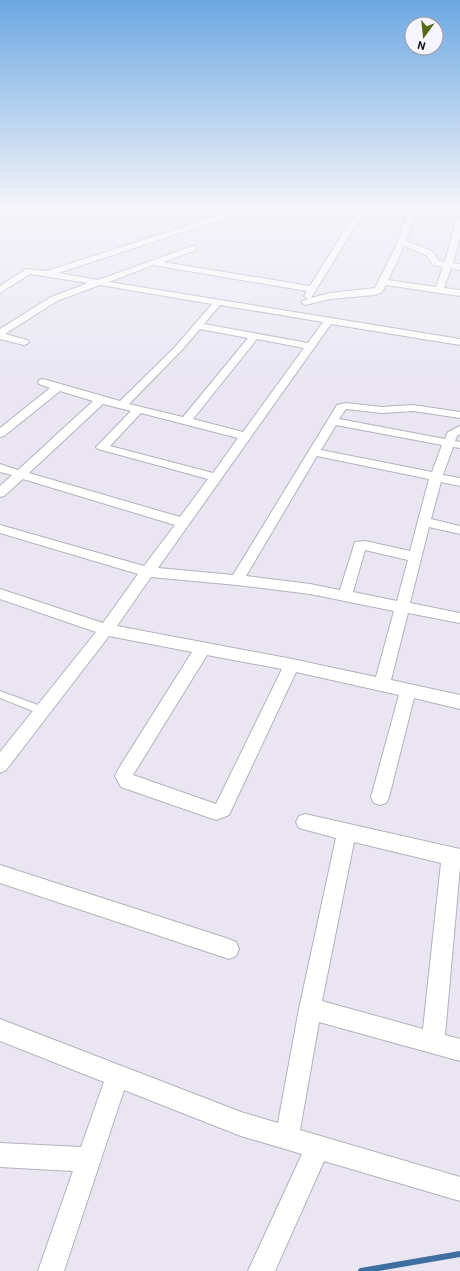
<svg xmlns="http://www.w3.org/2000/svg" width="460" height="1271" font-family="Roboto,sans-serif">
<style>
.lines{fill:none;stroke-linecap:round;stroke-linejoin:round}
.stream{stroke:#3f6ea0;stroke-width:6}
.service-casing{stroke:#b4b1bc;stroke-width:2}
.minor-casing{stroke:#b4b1bc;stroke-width:2}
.service{fill:#fff;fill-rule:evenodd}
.minor{fill:#fff;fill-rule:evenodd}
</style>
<rect width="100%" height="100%" fill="#e9e6f2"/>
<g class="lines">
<path class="stream" d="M361 1271 460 1254"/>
<g class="service-casing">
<path id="service" d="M0 691 46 708 47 711 46 714 43 715 0 698Z"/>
</g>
<g class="minor-casing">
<g id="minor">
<path d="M359 207H367L311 298 330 293 375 288 395 248 410 207H418L406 241 432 251 439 261 445 262 456 220 460 218V237L453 263 460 264V270L451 268 444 288 460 290V296L386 285 382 292 375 295 330 299 305 305 301 302 308 299 304 296 307 291 153 265 109 282 460 339V345L331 324 158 568 233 575 337 405 346 403 382 407 413 405 460 412V418L413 411 382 413 346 409 339 419 445 439 448 432 460 426V434L457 436 455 441 460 442V448L453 447 443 475 460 478V486L441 482 431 519 460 526V534L429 527 410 603 460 613V623L408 613 391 680 460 695V709L414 698 389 797 386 803 380 805 374 803 371 797 399 695 296 672 229 815 216 820 121 787 115 776 119 768 192 652 109 636 6 770 0 773V752L96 632 0 599V589L103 623 138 574 0 533V525L144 566 175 525 23 479 4 496 0 497V486L12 475 0 472V464L18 470 93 401 60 391 4 436 0 437V428L50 388 39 384 38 382 39 380 43 379 120 401 175 347 212 304 100 285 57 301 5 334 27 340 29 342 27 344 24 345 0 339V329L51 297 88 283 30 274 0 293V286L26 269 47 271 233 211H236V215L58 273 98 280 193 246H196V250L163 262 310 286ZM404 246 426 255 433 265 443 267 436 287 388 280ZM220 305 323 322 308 343 204 324ZM200 329 248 338 183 417 129 404 181 351ZM257 339 304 348 243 432 193 419ZM103 404 131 411 98 445 96 447 98 449 208 479 180 517 29 473ZM141 413 238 438 213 473 110 446ZM336 425 442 445 432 472 321 450ZM317 456 429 479 410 551 365 541 355 542 340 590 310 584 246 576ZM365 550 408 560 397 601 353 592ZM151 577 237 585 310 594 394 611 376 677 292 659 117 626ZM207 655 282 669 216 804 133 775Z"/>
<path d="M305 814 460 849V867L445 1035 460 1039V1061L319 1022 300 1130 460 1177V1201L324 1161 275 1271H248L302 1154 241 1136 124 1090 64 1271H38L73 1171 0 1167V1143L81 1147 104 1082 0 1041V1019L241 1112 278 1123 299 1009 336 838 299 828 296 822 299 816ZM354 842 441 863 423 1029 322 1001Z"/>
<path d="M0 865 229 939 236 942 239 949 236 956 229 959 0 883Z"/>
</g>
</g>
<use href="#service" class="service"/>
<use href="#minor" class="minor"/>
</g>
<linearGradient id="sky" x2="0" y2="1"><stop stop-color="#6ca8e2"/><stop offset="0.54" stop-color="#f5f4f9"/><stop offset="1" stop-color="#f5f4f9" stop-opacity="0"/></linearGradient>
<rect width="460" height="385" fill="url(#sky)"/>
<g transform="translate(424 36) rotate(195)"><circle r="19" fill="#f6f4fe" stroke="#9c9aa2"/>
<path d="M0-3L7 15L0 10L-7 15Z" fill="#576915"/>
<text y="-6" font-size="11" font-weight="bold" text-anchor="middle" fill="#141317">N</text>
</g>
</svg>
